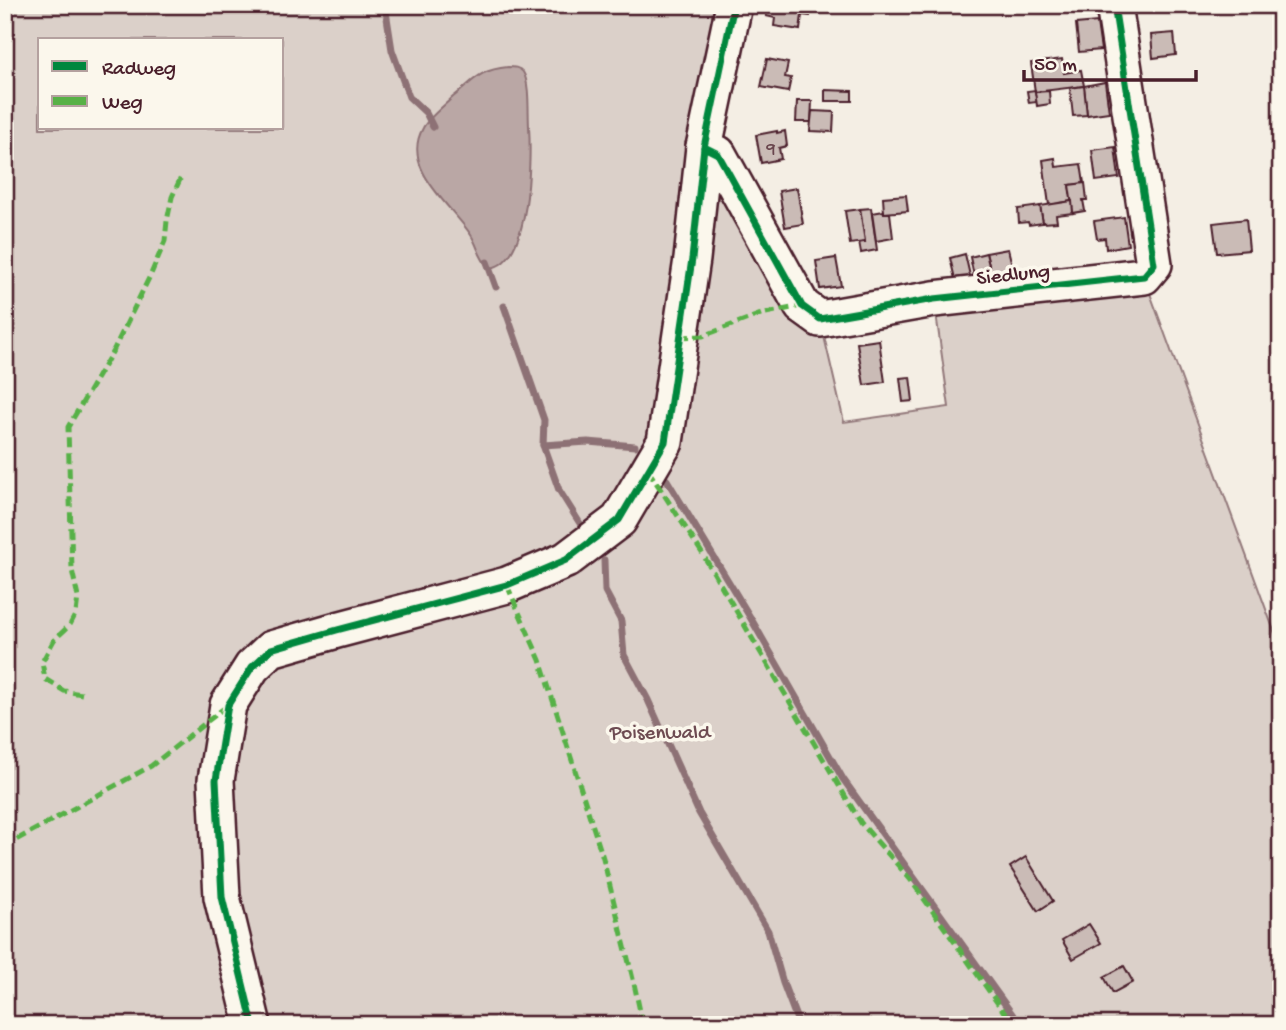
<svg xmlns="http://www.w3.org/2000/svg" width="1286" height="1030" font-family="'Gochi Hand',sans-serif">
<style>
.green{fill:#dbd0c9;stroke:#92787a;stroke-width:2;fill-rule:evenodd}
.water{fill:#baa7a5;stroke:#8d7174;stroke-width:2}
.lines{fill:none;stroke-linecap:round;stroke-linejoin:round}
.stream{stroke:#8d7174;stroke-width:7}
.building{fill:#cabbb6;stroke:#4a1f2b;stroke-width:2}
.minor-casing{stroke:#4a1f2b;stroke-width:40}
.minor{stroke:#fbf7ec;stroke-width:35}
.quiet{stroke:#57b146;stroke-width:5;stroke-dasharray:10 5;stroke-linecap:butt}
.cycleway-casing{stroke:#fbf7ec;stroke-width:11}
.cycleway{stroke:#00873e;stroke-width:7}
.labels{text-anchor:middle;stroke-width:7;stroke-linejoin:round;paint-order:stroke}
.number-label{font-size:18px;fill:#6a464e}
.street-label{font-size:21px;fill:#4a1f2b;stroke:#fbf7ec}
.park-label{font-size:21px;fill:#6e4b52;stroke:#fbf7ec}
</style>
<rect width="100%" height="100%" fill="#f4eee4"/>
<filter id="ink" filterUnits="userSpaceOnUse"><feTurbulence type="fractalNoise" baseFrequency=".0143" numOctaves="2"/><feDisplacementMap in="SourceGraphic" scale="14" xChannelSelector="R" yChannelSelector="G"/><feConvolveMatrix kernelMatrix="1 2 1 2 8 2 1 2 1" color-interpolation-filters="sRGB"/></filter>
<g filter="url(#ink)">
<path class="green" d="M5 5H734L704 147 820 319 844 422 949 407 934 299 1144 277 1281 650V1025H5ZM40 40H282V128H40Z"/>
<path class="water" d="M508 67C513 67 519 67 523 72 530 83 528 112 529 126 531 157 531 265 489 268 479 258 478 246 471 235 451 205 400 168 423 128 428 118 445 105 453 97 475 80 478 70 508 67Z"/>
<g class="lines">
<g class="stream">
<path d="M385 5 392 50 409 97 426 113 433 127"/>
<path d="M487 262 496 287"/>
<path d="M504 306 544 420 543 445 559 490 581 525"/>
<path d="M543 445 588 442 635 446"/>
<path d="M667 480 750 617 843 779 1020 1025"/>
<path d="M604 560 605 591 621 621 624 655 648 700 699 813 768 931 783 983 799 1025"/>
</g>
</g>
<g class="building">
<path d="M768 5H811L810 16 802 15 800 30 774 26 775 18 766 16Z"/>
<path d="M1097 22 1101 50 1079 52 1076 24Z"/>
<path d="M1174 33 1176 55 1153 58 1151 35Z"/>
<path d="M767 59 788 63 785 77 791 78 788 92 761 87Z"/>
<path d="M1062 59 1064 73 1081 70 1084 86 1035 92 1031 63Z"/>
<path d="M1105 82 1109 112 1087 115 1084 86Z"/>
<path d="M1084 86 1087 115 1073 116 1070 88Z"/>
<path d="M825 90 852 91V101H825Z"/>
<path d="M1035 90 1037 102 1029 103 1027 91Z"/>
<path d="M1049 91 1050 104 1037 106 1035 92Z"/>
<path d="M797 101H812L811 122H796Z"/>
<path d="M812 111 834 112 833 132 810 131Z"/>
<path d="M777 131V133L785 131 787 146 779 148 781 159 761 163 756 135Z"/>
<path d="M1115 147 1119 178 1096 181 1092 150Z"/>
<path d="M1055 158 1056 167 1081 164 1084 183 1069 185 1072 201 1049 205 1043 160Z"/>
<path d="M1085 183 1087 200H1083L1085 211 1073 213 1069 185Z"/>
<path d="M797 188 803 224 785 227 779 191Z"/>
<path d="M906 195 908 211 884 213 883 197Z"/>
<path d="M1072 201 1073 213 1056 215 1057 222 1043 223 1040 206Z"/>
<path d="M1040 206 1043 223 1029 225 1028 222 1019 223 1018 209Z"/>
<path d="M871 208 877 250 861 253 859 242H865L860 209Z"/>
<path d="M860 209 865 242 850 244 845 211Z"/>
<path d="M884 211V213H890L893 238 876 241 872 213Z"/>
<path d="M1124 217 1128 245 1106 249 1105 238 1097 239 1094 221Z"/>
<path d="M1246 219 1249 250 1217 253 1213 223Z"/>
<path d="M1008 249 1013 269 991 273 986 253Z"/>
<path d="M986 253 993 282 976 286 970 257Z"/>
<path d="M965 254 971 280 956 283 950 258Z"/>
<path d="M836 258 841 286 820 289 816 261Z"/>
<path d="M879 340 885 382 864 385 857 343Z"/>
<path d="M910 377 913 401 903 402 900 378Z"/>
<path d="M1026 857 1053 901 1038 911 1010 867Z"/>
<path d="M1089 924 1101 943 1073 959 1062 940Z"/>
<path d="M1124 966 1133 982 1113 993 1104 977Z"/>
</g>
<g class="lines">
<g class="minor-casing">
<g id="minor">
<path d="M704 147 718 154 802 306 820 319 934 299 1144 276 1154 264 1114 5"/>
<path d="M253 1025 222 897 216 780 228 705 252 667 271 649 337 630 507 585 566 560 619 520 665 442 692 259 704 147 734 5"/>
</g>
</g>
<use href="#minor" class="minor"/>
<g class="quiet">
<path d="M680 337 703 336 761 314 802 306"/>
<path d="M648 470 702 553 861 823 910 879 1013 1025"/>
<path d="M507 585 540 660 603 858 633 979 643 1025"/>
<path d="M82 694 64 691 45 679 42 662 54 640 70 625 76 613 78 597 72 570 68 427 114 349 151 274 165 241 167 221 172 197 182 175"/>
<path d="M5 849 16 840 151 766 228 705"/>
</g>
<g class="cycleway-casing">
<g id="cycleway">
<path d="M704 147 718 154 802 306 820 319 934 299 1144 276 1154 264 1114 5"/>
<path d="M253 1025 222 897 216 780 228 705 252 667 271 649 337 630 507 585 566 560 619 520 665 442 692 259 704 147 734 5"/>
</g>
</g>
<use href="#cycleway" class="cycleway"/>
</g>
</g>
<g class="labels">
<g class="number-label">
<text x="771" y="153">9</text>
</g>
<g class="street-label">
<text transform="translate(1013 273) rotate(-6)" y="7">Siedlung</text>
</g>
<g class="park-label">
<text x="660" y="738">Poisenwald</text>
</g>
</g>
<rect width="1286" height="1030" fill="none" stroke="#fbf7ec" stroke-width="28"/>
<rect x="14" y="14" width="1258" height="1002" fill="none" stroke="#4a1f2b" stroke-width="2.5" filter="url(#ink)"/>
<rect x="38" y="38" width="245" height="91" fill="#fbf7ec" stroke="#b4a19f" stroke-width="2"/>
<rect x="52" y="61" width="35" height="10" fill="#00873e" stroke="#b4a19f" stroke-width="2"/>
<text x="102" y="74" font-size="21" fill="#4a1f2b">Radweg</text>
<rect x="52" y="96" width="35" height="10" fill="#57b146" stroke="#b4a19f" stroke-width="2"/>
<text x="102" y="108" font-size="21" fill="#4a1f2b">Weg</text>
<path d="M1024 70v10h172v-10" fill="none" stroke="#4a1f2b" stroke-width="3.5"/>
<text x="1034" y="70" font-size="21" fill="#4a1f2b" stroke="#fbf7ec" stroke-width="5" paint-order="stroke">50 m</text>
</svg>
